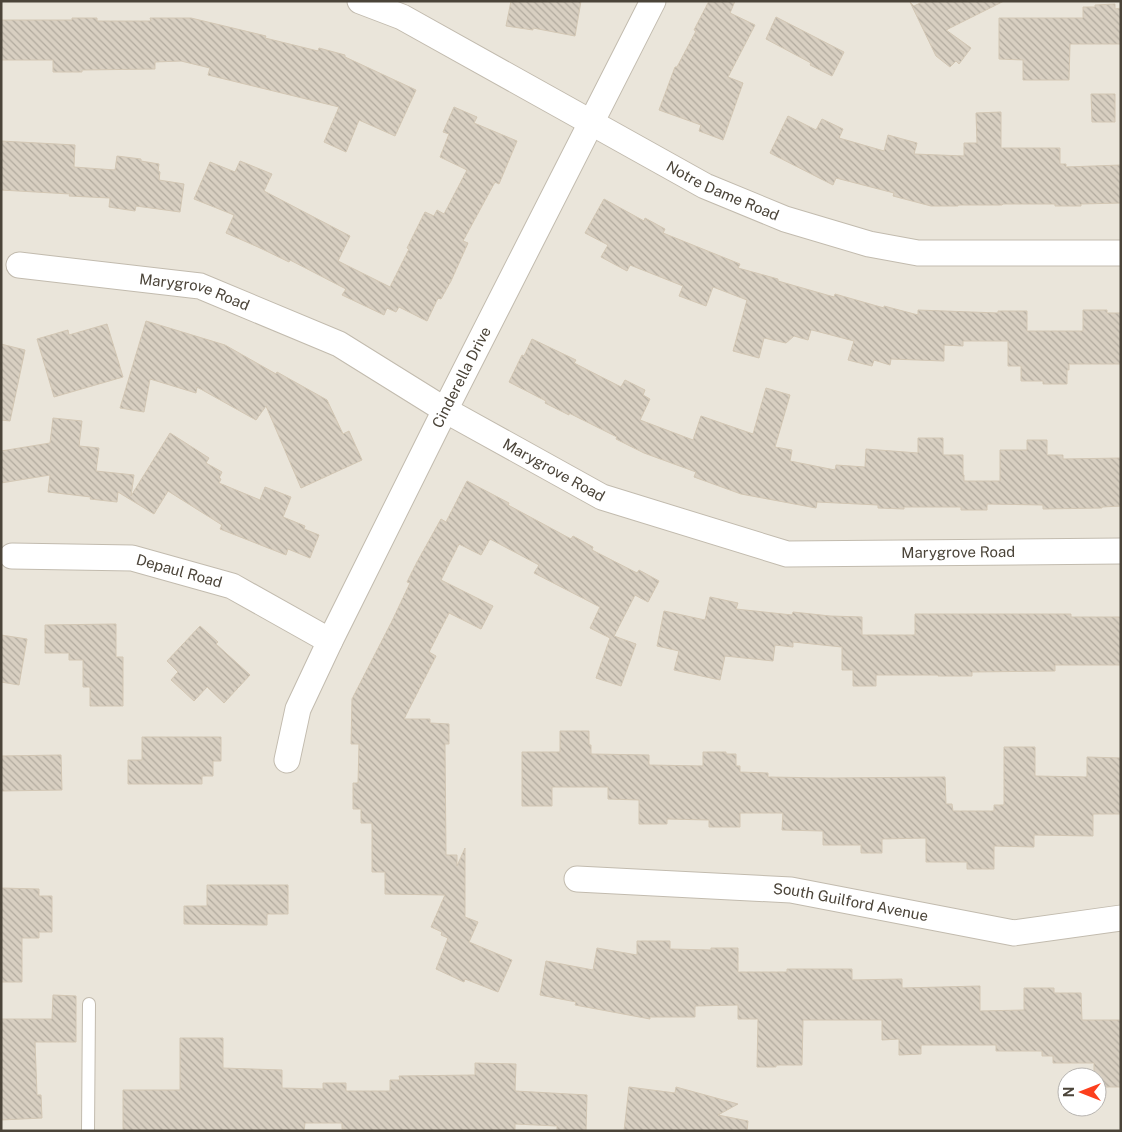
<svg xmlns="http://www.w3.org/2000/svg" width="1122" height="1132" font-family="'Public Sans',sans-serif">
<style>
.residential{fill:#eae5da;fill-rule:evenodd}
.building{fill:url(#building-back-hatch);stroke:#d3c7b4}
.lines{fill:none;stroke-linecap:round;stroke-linejoin:round}
.service-casing{stroke:#c2bbae;stroke-width:14}
.minor-casing{stroke:#c2bbae;stroke-width:27}
.service{stroke:#fff;stroke-width:12}
.minor{stroke:#fff;stroke-width:25}
.labels{text-anchor:middle;stroke-width:4;stroke-linejoin:round;paint-order:stroke}
.street-label{font-size:15px;fill:#4b4439;stroke:#fff}
</style>
<defs>
<pattern id="building-back-hatch" width="6" height="6" patternUnits="userSpaceOnUse" patternTransform="scale(1.25)"><rect width="6" height="6" fill="#d8cfc1"/><path d="M-1 5l2 2M0 0l6 6M5-1l2 2" fill="none" stroke="#b1aa9e"/></pattern>
</defs>
<rect width="100%" height="100%" fill="#f6f3ec"/>
<path class="residential" d="M1 1H1121V1131H1ZM1067 1077H1097V1107H1067Z"/>
<g class="building">
<path d="M511 1H581L575 36 533 28V30L506 26Z"/>
<path d="M709 1H735L730 13 755 25 728 77 743 83 723 140 699 131 701 125 659 110 675 67H677L696 31 694 30Z"/>
<path d="M924 1H1004L946 30 971 48 959 64 956 61 950 67 936 56 910 2 914 6Z"/>
<path d="M1115 4V9L1121 8V44H1070L1069 80H1023V60L999 59V18H1083V7H1095V5Z"/>
<path d="M776 17 844 52 832 76 810 65 811 63 766 39Z"/>
<path d="M72 18H97V21H151L150 18H191L266 36 265 38 318 51 319 48 345 55V57L416 90 395 136 359 120 346 152 324 142 339 107 208 75 210 68 181 61 155 62V69L82 70V72H53V60H1V20H72Z"/>
<path d="M1091 94H1115V122H1092Z"/>
<path d="M454 107 477 117 474 123 517 141 499 184 495 182 463 241 468 243 451 281 441 299 438 298 427 321 399 307 396 312 387 308 384 315 342 295 346 289 290 260 289 262 258 247 226 233 234 215 194 199 210 162 235 172 240 161 272 174 264 191 350 236 338 261 390 287 409 249 407 248 425 212 434 216 437 210 444 214 467 170 440 157 449 134 443 132Z"/>
<path d="M1001 112V148H1060V164H1066V167L1121 165V203L1081 204V206H1055V204H1003L1002 205H958V206H931L893 196 894 193 836 178 833 185 770 153 788 116 816 130 822 119 843 129 839 138 884 151 888 135 917 143 914 154 964 156V143H977L976 113Z"/>
<path d="M1 141 75 145 74 167 115 170 117 156 141 159V161L159 164 158 171 160 172 159 180 184 184 180 212 136 206 135 211 109 207 110 198 69 196 70 194 1 190Z"/>
<path d="M604 199 644 221 645 218 665 229 663 233 740 264 738 268 778 279V281L834 297 835 294 884 308V306L918 315V310L998 313V311H1027V331H1083V310H1107V313H1121V364H1069V370H1067V384H1043V381H1021V366H1008V341H963V346L944 345V361L891 359 890 365 874 360 872 366 848 360 854 341 812 330H811L808 340 794 336 786 343 764 338 759 358 733 351 747 300 713 287 706 306 679 296 683 286 630 265 627 271 601 257 608 245 585 233Z"/>
<path d="M146 321 225 345 276 374 277 372 327 400 343 434 349 431 362 460 301 488 266 406 256 420 197 387 196 393 150 379 144 412 120 408Z"/>
<path d="M107 324 123 377 54 397 37 339 68 330 69 335Z"/>
<path d="M532 339 576 360 574 363 621 387 625 380 645 390 643 395 650 399 640 420 693 440 701 416 753 434 766 388 790 395 775 447 792 450 790 461 835 470 836 465 865 467 866 449 918 453V438H943V455H963V475H964V481H1000V450H1027V440H1047V455H1063V459L1121 458V506L1102 507V508L1043 509V505L987 504V510H961V507H904V509L878 508V505L817 502 816 508 741 494 694 477 696 472 644 453 616 439 617 437 569 413V415L545 403 546 401 509 382 522 355 524 356Z"/>
<path d="M1 344 25 350 10 421 1 420Z"/>
<path d="M53 418 82 421 79 446 99 448 96 471 134 475 131 496 170 433 209 458 206 463 222 472 219 478 221 479 219 483 260 500 265 487 291 497 283 517 305 526 304 529 319 535 310 558 288 549 286 555 220 529 222 525 168 491 154 514 118 492 117 502 90 499 91 497 48 492 50 475 1 483V451L50 443Z"/>
<path d="M467 481 509 503 508 505 571 539 573 536 593 547 592 550 637 573 639 570 659 581 648 602 635 595 614 636 636 644 621 686 596 678 610 638 590 628 600 607 534 573 539 565 490 539 481 555 459 544 441 580 493 606 481 629 449 613 429 652 436 656 404 719H430V723L449 724V744H445L446 855H457V866L465 848V917L478 922 469 942 512 960 498 992 465 979 464 982 436 969 448 938 441 935 442 932 431 927 445 895 385 894V872H372V823H361V809H353V783H358L359 744H351L352 699 392 621 410 583 407 582 417 562 441 519 446 522Z"/>
<path d="M710 597 738 603 736 609 792 615 793 612 830 616 862 617V635H915V614H1071V617H1121V665H1055V671L972 672V676H938V675H876V686H853V670H842V647L793 642V647L775 645 773 661 725 656 720 680 674 670 679 651 657 646 664 611 705 620Z"/>
<path d="M116 624V657H123V706H90V687H83V660H69V653H45V625Z"/>
<path d="M200 626 218 642 216 644 250 675 224 703 207 687 194 701 171 680 178 672 167 661Z"/>
<path d="M1 635 27 639 19 685 1 682Z"/>
<path d="M560 731H589V745H591V754L649 755V765L703 766V752H726V754H736V766H740V772L768 773V777L829 778 945 777 946 804H952L953 811H994V805H1004V747H1035V776L1087 777V757L1121 758V814H1093V836L1034 835V847L994 846V869H967V862H926V838L882 839V853H861V845H823V831L782 830 783 813H740V827H709V820L667 819V824H639V800L608 799V787H552V806H522V752H560Z"/>
<path d="M142 737H221V761H213V776H202V784H128V760H142Z"/>
<path d="M61 755 62 790 1 791V756Z"/>
<path d="M207 885H288V914H267V925L184 924V906H207Z"/>
<path d="M1 888 39 889V896H52V932H39V938H22V982H1Z"/>
<path d="M637 941H670V949L711 950V948H738V972H787V969H852V980L902 979V988L980 986V1011L1024 1010V988H1054V993H1081L1082 1020H1121V1087H1097V1077H1094V1063H1053V1056H1042V1051H996V1045H921V1054L899 1055V1039L882 1040V1020H803L802 1065H776V1067H757L758 1019H738V1005L695 1006V1017H650V1019L575 1005 576 1002 540 995 546 961 593 970 597 948 637 955Z"/>
<path d="M53 995 76 996V1042H35L37 1095H41L42 1118 1 1120V1019H52Z"/>
<path d="M180 1038H223V1068L282 1070V1088L323 1089V1083H346V1091H390V1080H400L399 1076 475 1075V1063L516 1064 515 1091 587 1095 586 1131H557V1126L515 1124V1131H345V1129H342V1123H305L304 1131H123V1090H180Z"/>
<path d="M629 1087 675 1093 676 1087 738 1104 718 1115 748 1121 747 1131H624Z"/>
</g>
<g class="lines">
<g class="service-casing">
<path id="service" d="M88 1131 89 1004"/>
</g>
<g class="minor-casing">
<g id="minor">
<path id="s1" d="M360 1 402 17 705 186 785 219 869 244 918 253H1121"/>
<path id="s2" d="M19 265 200 286 339 344 445 410 602 497 787 554 1121 551"/>
<path id="s3" d="M12 556 132 558 232 586 330 641"/>
<path id="s4" d="M287 760 298 709 330 641 445 410 653 1"/>
<path id="s5" d="M577 879 791 890 1014 933 1121 918"/>
</g>
</g>
<use href="#service" class="service"/>
<use href="#minor" class="minor"/>
</g>
<g class="labels">
<g class="street-label">
<text dy="5" stroke="none"><textPath href="#s1" startOffset="410">Notre Dame Road</textPath></text>
<text dy="5" stroke="none"><textPath href="#s2" startOffset="178">Marygrove Road</textPath></text>
<text dy="5" stroke="none"><textPath href="#s4" startOffset="422">Cinderella Drive</textPath></text>
<text dy="5" stroke="none"><textPath href="#s2" startOffset="582">Marygrove Road</textPath></text>
<text dy="5" stroke="none"><textPath href="#s2" startOffset="1002">Marygrove Road</textPath></text>
<text dy="5" stroke="none"><textPath href="#s3" startOffset="169">Depaul Road</textPath></text>
<text dy="5" stroke="none"><textPath href="#s5" startOffset="275">South Guilford Avenue</textPath></text>
</g>
</g>
<rect width="1122" height="1132" fill="none" stroke="#4b4439" stroke-width="5"/>
<g transform="translate(1082 1092) rotate(270)"><circle r="24" fill="#ffffff" stroke="#b7b4b0"/>
<path d="M0-4L9 19L0 12L-9 19Z" fill="#fc3f1d"/>
<text y="-8" font-size="14" font-weight="bold" text-anchor="middle" fill="#4b4439">N</text>
</g>
</svg>
